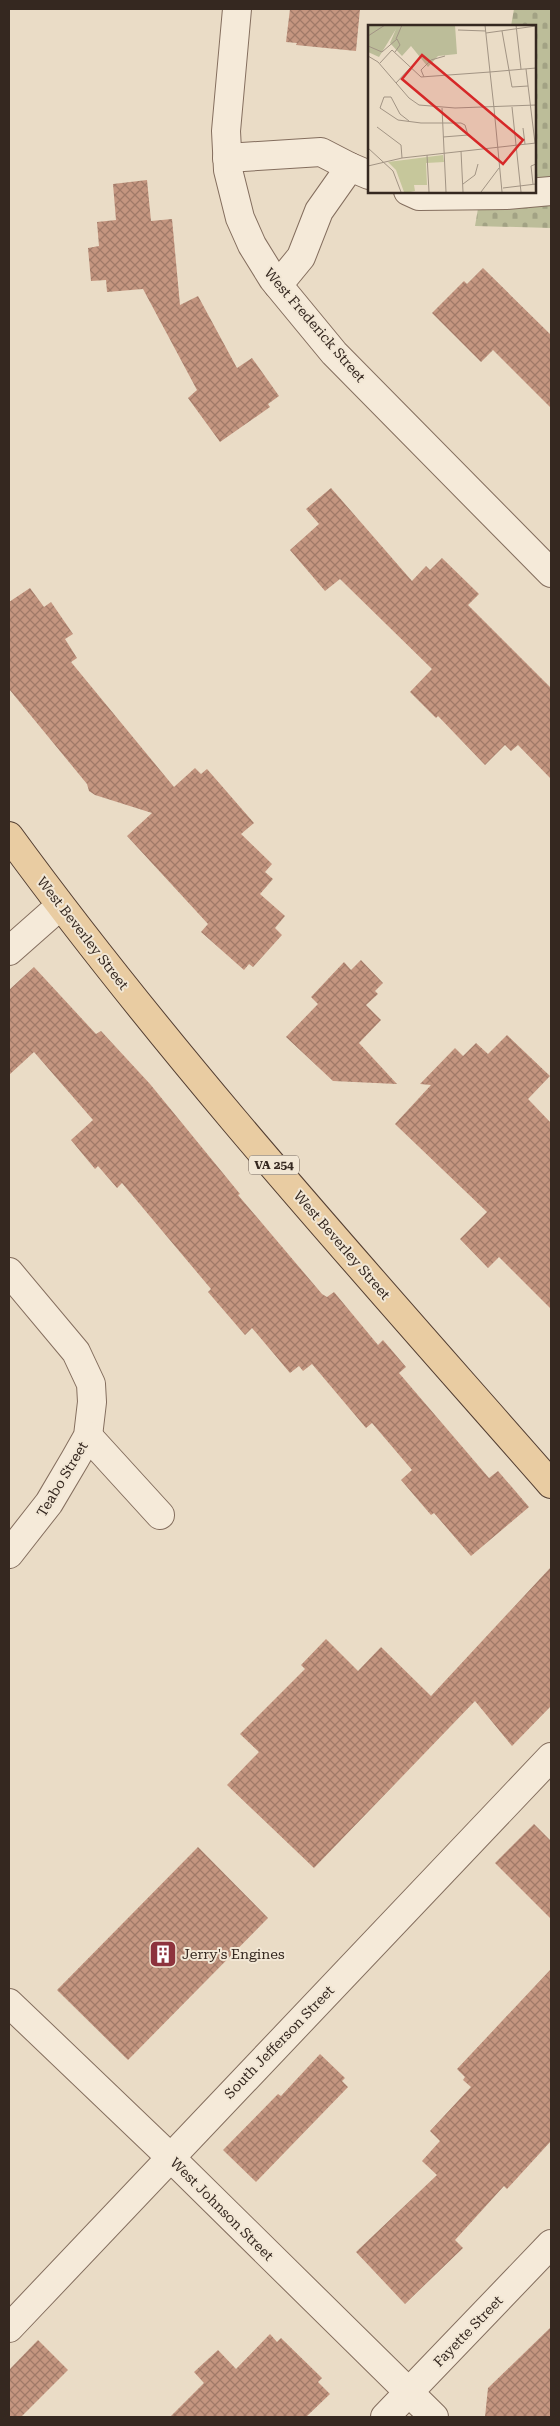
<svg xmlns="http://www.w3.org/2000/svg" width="560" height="2426" font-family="'Roboto Serif',serif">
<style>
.cemetery{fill:url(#cemetery-stones)}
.building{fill:url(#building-cross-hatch)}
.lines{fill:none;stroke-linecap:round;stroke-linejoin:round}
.minor-casing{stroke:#846e5e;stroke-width:30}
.major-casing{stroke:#523d31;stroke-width:30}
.minor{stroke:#f5ead9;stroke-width:28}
.major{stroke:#e9cca2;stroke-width:28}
.labels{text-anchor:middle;stroke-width:4;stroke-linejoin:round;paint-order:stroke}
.shield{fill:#f2e7d5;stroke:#6e6156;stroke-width:1}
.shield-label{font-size:12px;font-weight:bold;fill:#352820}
.street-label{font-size:14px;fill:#352820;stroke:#f2e7d5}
.poi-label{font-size:14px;fill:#352820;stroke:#f2e7d5;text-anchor:start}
.inset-road{fill:none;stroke:#a29484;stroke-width:1}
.view{fill:#d62828;fill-opacity:0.15;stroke:#d62828;stroke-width:2.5}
.inset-edge{fill:none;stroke:#352820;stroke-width:2.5}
</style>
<defs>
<pattern id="cemetery-stones" width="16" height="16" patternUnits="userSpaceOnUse" patternTransform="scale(1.25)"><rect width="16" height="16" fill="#bcbd99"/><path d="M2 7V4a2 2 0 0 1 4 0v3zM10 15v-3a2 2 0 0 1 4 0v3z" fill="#a2a284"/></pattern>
<pattern id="building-cross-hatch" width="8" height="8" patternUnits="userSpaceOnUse" patternTransform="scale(1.25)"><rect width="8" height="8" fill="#c49680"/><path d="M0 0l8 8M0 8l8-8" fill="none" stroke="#a07a68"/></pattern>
</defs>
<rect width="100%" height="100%" fill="#eadcc6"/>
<path class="cemetery" d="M514 9H551V228L475 226 481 191H534V26H511Z"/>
<g class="building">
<path d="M290 9H360L356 51 296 45 297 43 286 42Z"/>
<path d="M147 180 151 221 172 219 180 305 198 296 237 368 252 358 279 396 268 404 270 407 220 442 188 398 197 390 143 289 107 292 106 280 91 281 88 248 99 246 97 222 116 220 113 184Z"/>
<path d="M483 268 551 335V408L493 350 481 362 432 313 464 281 467 284Z"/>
<path d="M331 488 412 581 426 566 430 570 442 558 479 594 468 605 551 688V779L518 745 511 751 505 745 485 765 438 716 436 718 410 692 432 669 340 579 325 591 290 550 319 524 306 509Z"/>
<path d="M30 588 44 607 51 602 73 634 65 639 77 658 71 662 174 787 195 768 201 774 207 769 254 823 241 834 272 864 265 872 273 879 260 894 285 916 275 928 282 935 253 967 249 964 244 970 201 932 208 924 127 836 152 813 95 795 89 791 87 784 9 689V602Z"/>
<path d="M361 960 383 983 375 991 378 994 366 1005 381 1020 359 1043 397 1084 333 1081 286 1037 318 1004 311 997 344 962 351 970Z"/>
<path d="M34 967 96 1034 101 1031 150 1084 240 1194 238 1195 322 1294 327 1297 334 1292 378 1345 383 1340 406 1367 399 1373 489 1478 498 1471 529 1507 471 1556 434 1513 431 1515 401 1480 412 1470 372 1423 366 1428 312 1364 303 1371 299 1366 290 1373 252 1328 245 1335 208 1292 211 1289 122 1183 117 1188 98 1166 95 1169 71 1140 93 1120 34 1052 9 1075V990Z"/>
<path d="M507 1035 550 1076 528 1099 551 1123V1309L499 1257 488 1268 460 1239 487 1212 395 1124 431 1085 420 1084 455 1048 463 1056 476 1043 488 1054Z"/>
<path d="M551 1567V1706L512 1746 475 1701 314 1868 227 1785 259 1752 240 1734 305 1669 301 1665 326 1639 358 1671 381 1647 431 1696Z"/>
<path d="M534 1824 551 1841V1919L495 1863Z"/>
<path d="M198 1847 268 1918 128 2060 57 1990Z"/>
<path d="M551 1969V2141L507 2189 504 2186 455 2240 463 2248 405 2304 356 2252 437 2175 422 2161 440 2141 430 2131 471 2087 463 2080 465 2077 457 2069Z"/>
<path d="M320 2054 345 2078 342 2081 348 2087 256 2182 223 2150 278 2094 281 2096Z"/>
<path d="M551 2327V2417H485L488 2388Z"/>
<path d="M270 2334 277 2342 281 2338 322 2378 318 2382 330 2394 306 2417H170L204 2383 194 2372 218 2350 236 2369Z"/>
<path d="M38 2340 68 2370 21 2417H9V2370Z"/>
</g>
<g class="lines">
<g class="minor-casing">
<g id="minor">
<path d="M237 9 226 131 228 170 240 218 252 245 273 279 334 353 551 573"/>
<path d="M227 158 321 152 350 167"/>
<path d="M408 191 419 196 506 195 551 191"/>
<path d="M278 285 301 257 319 211 350 167 369 175"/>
<path d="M9 951 60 906"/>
<path d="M9 1272 76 1352 91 1384 92 1402 88 1436 75 1459 49 1503 9 1554"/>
<path d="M88 1436 160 1515"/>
<path d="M9 2003 170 2157 434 2417"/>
<path d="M9 2328 551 1757"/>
<path d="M385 2417 551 2244"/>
</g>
</g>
<g class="major-casing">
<path id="major" d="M9 836C175 1063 366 1273 551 1484"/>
</g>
<use href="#minor" class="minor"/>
<use href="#major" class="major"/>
</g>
<defs>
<g id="building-square" transform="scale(1.4375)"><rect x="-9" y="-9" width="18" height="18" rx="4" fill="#8d333d" stroke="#f2e7d5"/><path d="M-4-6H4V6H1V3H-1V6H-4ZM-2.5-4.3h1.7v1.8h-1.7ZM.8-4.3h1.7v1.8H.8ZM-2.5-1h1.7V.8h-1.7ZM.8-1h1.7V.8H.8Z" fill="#fff"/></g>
</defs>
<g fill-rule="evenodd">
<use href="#building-square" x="163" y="1954"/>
</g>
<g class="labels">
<rect class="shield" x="249" y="1155.5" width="50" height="19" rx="4"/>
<g class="shield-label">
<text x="274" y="1169">VA 254</text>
</g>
<g class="street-label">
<text transform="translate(315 325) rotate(49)" y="5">West Frederick Street</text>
<text transform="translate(83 933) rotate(52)" y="5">West Beverley Street</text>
<text transform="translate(342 1245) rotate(49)" y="5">West Beverley Street</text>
<text transform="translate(62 1479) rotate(-59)" y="5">Teabo Street</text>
<text transform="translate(279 2042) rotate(-46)" y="5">South Jefferson Street</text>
<text transform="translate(222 2209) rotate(45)" y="5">West Johnson Street</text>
<text transform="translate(468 2331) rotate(-46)" y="5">Fayette Street</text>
</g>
<g class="poi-label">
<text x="182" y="1959">Jerry's Engines</text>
</g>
</g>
<g transform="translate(368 25)">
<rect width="168" height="168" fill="#eadcc6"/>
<path d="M0 0H87L89 29 70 31 60 42 43 21 34 31 22 18 28 4 11 32 0 27Z" fill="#bcbd99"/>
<path d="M75 130 76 137 58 138 59 160H46L47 166 42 167H36L28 145 20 137Z" fill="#c6c79b"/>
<path class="inset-road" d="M148 0 153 44M90 5 118 6M134 6 144 62 160 61M118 8 168 1M0 11 17 0M28 14 34 0M0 21 14 27 29 14 32 20 27 27M0 31 10 37 41 73 51 80 87 83 168 80M12 38 24 25 53 52 122 47 117 0M158 44 167 118M56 52 53 45 63 35 77 31M28 58 42 43M144 82 153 167M74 83 78 167M126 83 134 167M126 83 122 47 168 43M41 96 32 89 23 72H16L12 83 30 95 53 98H93L97 100 100 110 75 112M9 102 33 120 34 133M155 103 157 119M0 123 25 146 33 167M93 126 95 167M59 130 61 167M0 141 34 133 168 118M95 159 107 150 110 139M165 159 163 141 168 139M135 163 168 159M113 167 131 143"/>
<path class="view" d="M54 30 155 115 135 139 34 54Z"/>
<rect width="168" height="168" class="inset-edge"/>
</g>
<rect width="560" height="2426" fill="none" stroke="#352820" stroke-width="20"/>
</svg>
